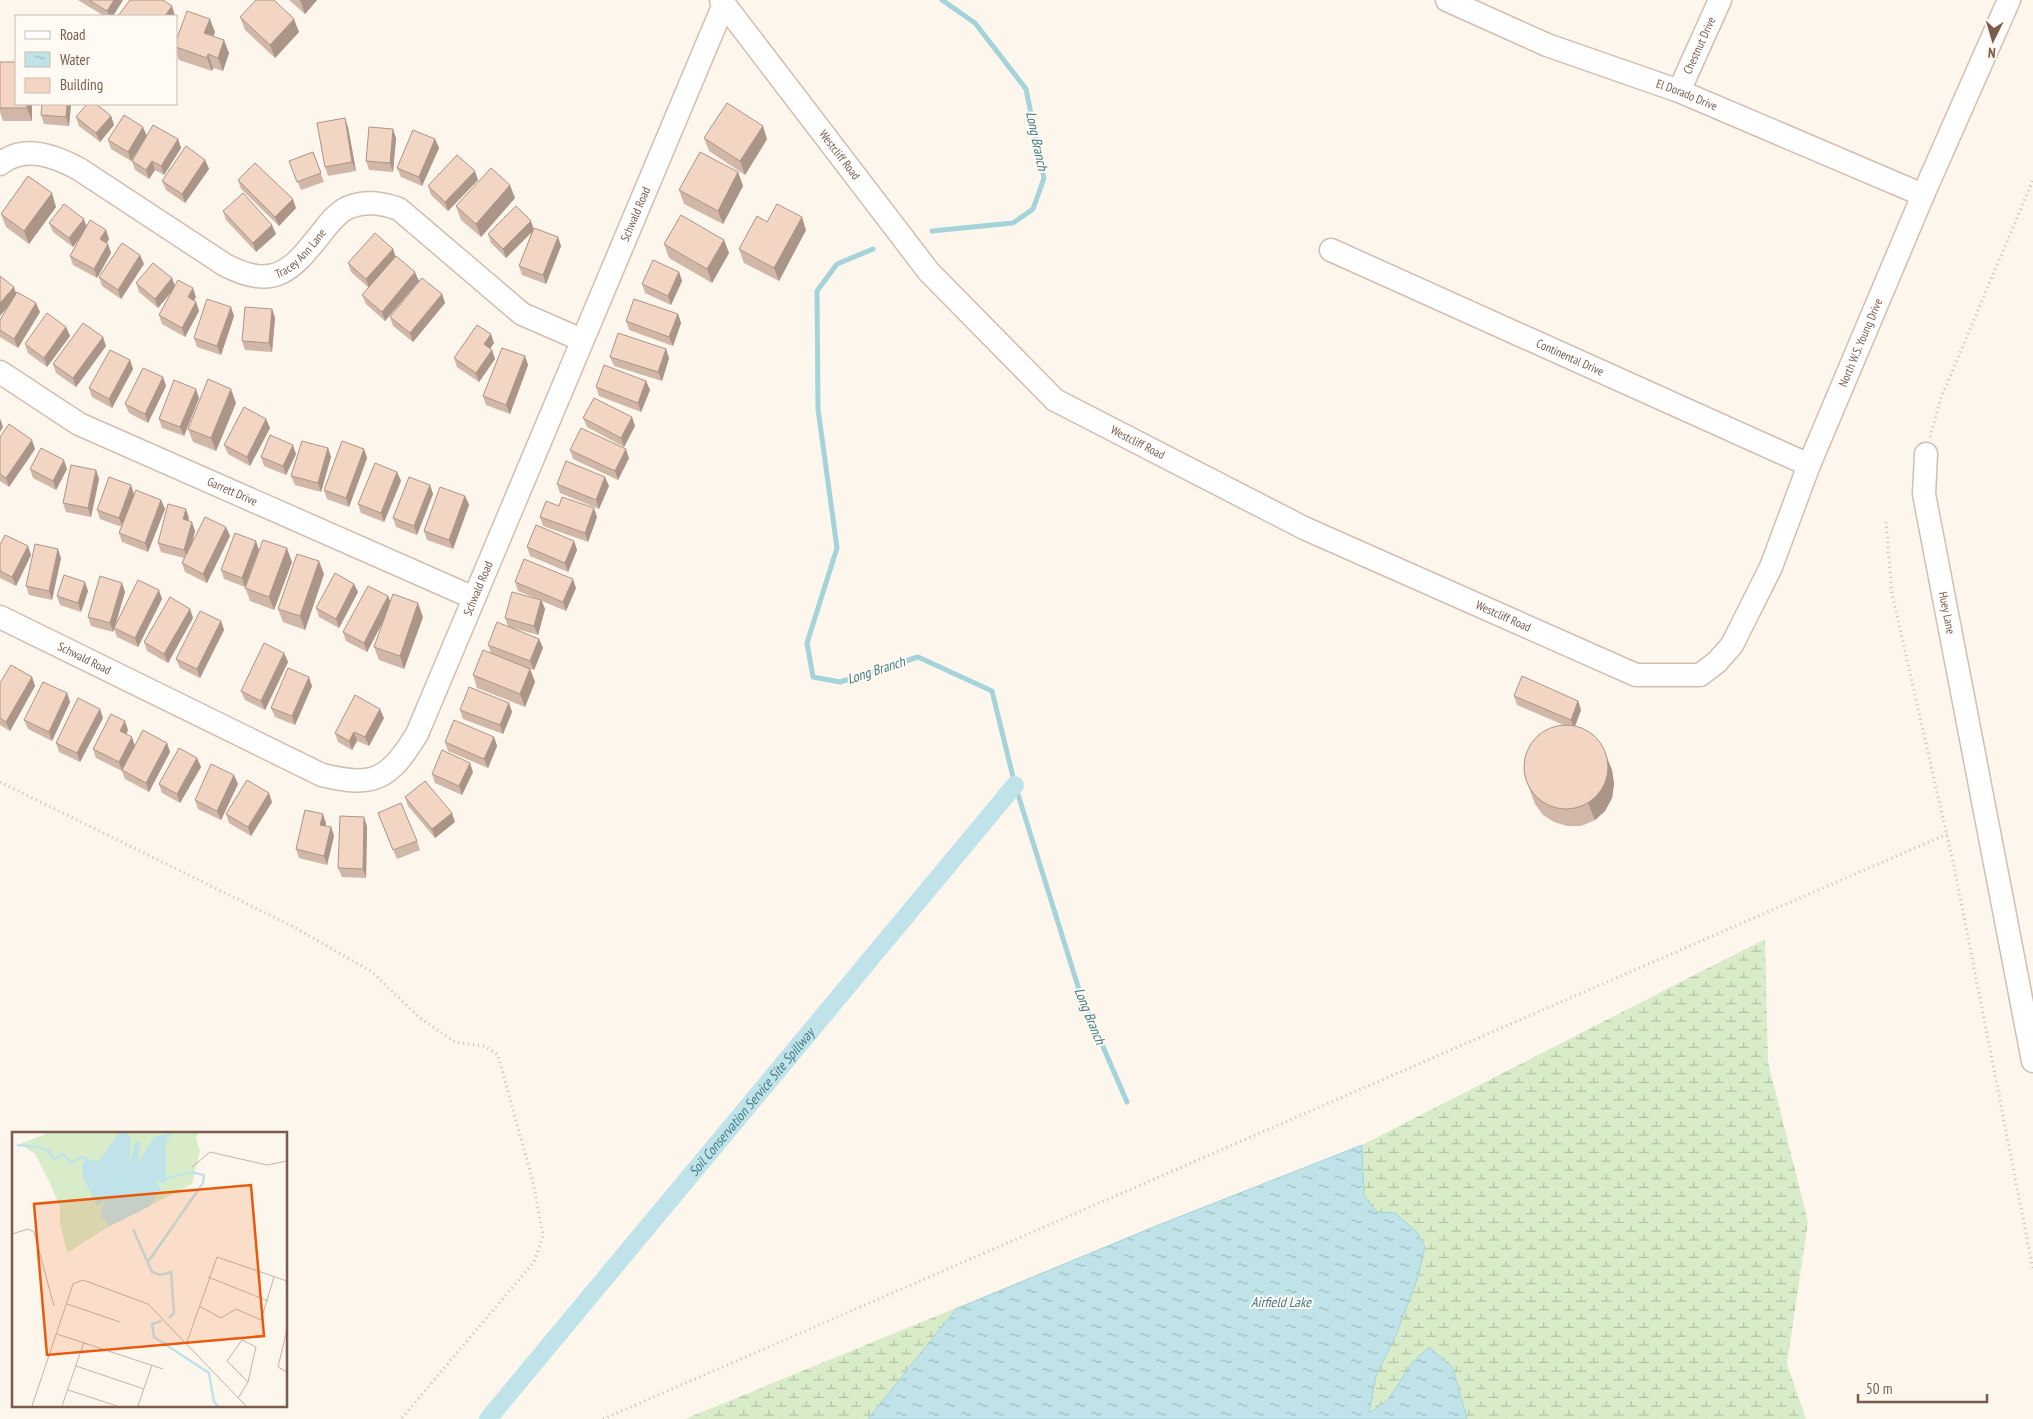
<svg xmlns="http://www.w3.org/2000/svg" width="2033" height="1419" font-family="'PT Sans Narrow',sans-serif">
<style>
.wetland{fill:url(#wetland-marsh)}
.water{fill:url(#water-ripples);stroke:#a5d3da}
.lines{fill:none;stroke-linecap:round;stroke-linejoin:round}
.stream{stroke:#a5d3da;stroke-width:5}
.canal{stroke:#bfe3e8;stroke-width:18}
.minor-casing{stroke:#d1beb0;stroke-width:25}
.path{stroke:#d9b8a5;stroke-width:3;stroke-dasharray:1 4;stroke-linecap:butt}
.minor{stroke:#fff;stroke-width:22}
.wall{fill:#d1b7a8}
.shaded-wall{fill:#aa9588}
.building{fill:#f3d5c3;stroke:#aa9588}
.labels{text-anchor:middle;stroke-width:4;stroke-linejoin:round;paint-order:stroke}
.street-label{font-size:12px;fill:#7a5c4d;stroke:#fffaf3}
.water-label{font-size:14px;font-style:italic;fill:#437c86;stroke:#fffaf3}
.inset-river{fill:none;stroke:#bfe3e8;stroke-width:2.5}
.inset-road{fill:none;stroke:#c5b3a7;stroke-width:1}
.view{fill:#e8590c;fill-opacity:0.15;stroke:#e8590c;stroke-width:2.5}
.inset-edge{fill:none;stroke:#7a5c4d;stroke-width:2.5}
</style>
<defs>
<pattern id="wetland-marsh" width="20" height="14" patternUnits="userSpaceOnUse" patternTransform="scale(1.25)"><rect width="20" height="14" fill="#d8ecc9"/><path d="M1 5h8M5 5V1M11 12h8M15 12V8" fill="none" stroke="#b4c2a5"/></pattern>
<pattern id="water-ripples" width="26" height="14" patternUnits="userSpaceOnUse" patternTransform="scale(1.25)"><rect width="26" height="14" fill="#bfe3e8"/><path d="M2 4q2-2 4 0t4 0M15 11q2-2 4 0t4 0" fill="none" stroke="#a0bbbe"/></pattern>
</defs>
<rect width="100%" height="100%" fill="#fdf6ec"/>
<path class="wetland" d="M1765 939 1768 1062 1808 1222 1787 1364 1806 1419H685L1156 1226 1362 1145Z"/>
<path class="water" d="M1362 1145 1364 1196 1377 1212 1395 1213 1417 1232 1425 1247 1417 1280 1396 1335 1376 1376 1369 1413 1388 1400 1412 1363 1429 1347 1453 1368 1467 1419H868L956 1309 1156 1226Z"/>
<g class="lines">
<g class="stream">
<path d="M932 231 1013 223 1033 209 1044 178 1026 89 975 23 942 0"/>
<path d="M873 249 837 264 817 291 818 409 837 548 807 643 813 677 840 682 918 657 992 691 1015 785 1081 996 1127 1102"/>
</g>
<path class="canal" id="s1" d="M488 1419 1015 785"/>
<g class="minor-casing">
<g id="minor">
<path id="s2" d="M721 0 929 272 1055 400 1304 528 1636 675H1700L1717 662 1732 645 1771 567 1809 465 1923 195 2009 0"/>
<path id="s3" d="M1447 0 1547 45 1679 91 1923 195"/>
<path id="s4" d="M1679 91 1720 0"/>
<path id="s5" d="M0 164C24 144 55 156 79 169L225 265C276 291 292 270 323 231 330 222 337 213 347 208 365 200 382 203 399 209L522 314 582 340"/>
<path id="s6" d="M1331 250 1809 465"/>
<path id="s7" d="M0 372 79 424 474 598"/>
<path id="s8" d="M1926 454 1924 494 2033 1061"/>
<path id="s9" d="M0 617 322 775C375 788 389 779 417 734L724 4"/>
</g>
</g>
<g class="path">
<path d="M1930 437 1941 398 2033 180"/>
<path d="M1886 522 1892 594 1955 871 2033 1269"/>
<path d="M0 782 294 927 372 972 420 1018 455 1042 484 1046 498 1055 533 1182 543 1236 534 1262 401 1419"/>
<path d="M603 1419 1947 834"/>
</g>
<use href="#minor" class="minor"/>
</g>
<g class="wall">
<path d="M78 0H123L113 16H104Z"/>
<path d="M289 0H317L305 14Z"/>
<path d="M240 17 299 32 275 58 245 30Z"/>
<path d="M215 32 213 36 229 53 223 71 213 68 212 71 179 60 176 52V41Z"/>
<path d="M0 62 32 104V121H3L0 112Z"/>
<path d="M42 104H71L69 126 44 124 41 115Z"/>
<path d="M111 116 114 125 100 142 79 126 76 117Z"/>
<path d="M348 127 356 171 328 176 325 167Z"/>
<path d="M147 136 178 139 181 148 164 175 155 170 149 179 135 170 132 161 141 145 131 161 111 149 108 140Z"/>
<path d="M396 138 393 172 369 170 366 161Z"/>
<path d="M704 138 767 139 745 175 709 151Z"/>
<path d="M435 139 439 148 422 186 401 177 397 168Z"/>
<path d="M313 152 324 182 301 190 289 161Z"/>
<path d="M205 160 209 169 185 203 166 190 162 181Z"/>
<path d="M738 172 743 186 723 224 684 204 679 190Z"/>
<path d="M238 180 296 208 279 226 241 189Z"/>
<path d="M478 180 448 211 431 195 428 186Z"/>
<path d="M515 198 481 237 461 220 456 206Z"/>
<path d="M56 207 29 244 6 227 1 214Z"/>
<path d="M223 211 276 234 256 252 226 220Z"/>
<path d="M767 222 806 230 779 281 744 263 739 249Z"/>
<path d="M49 223 87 227 106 230 109 239 107 243 108 244 111 253 97 278 73 265 70 256 83 233 73 247 53 232Z"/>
<path d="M534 229 558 237 561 246 546 284 522 275 519 266 532 231 506 258 491 243 488 234Z"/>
<path d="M724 240 729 253 712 283 669 258 664 244Z"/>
<path d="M393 249 395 256 419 281 385 321 366 304 362 295 369 288 351 272 348 263Z"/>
<path d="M144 264 121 299 102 286 99 277Z"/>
<path d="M679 272 682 281 671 305 645 293 642 284Z"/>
<path d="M172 278 175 285 196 297 194 300 196 302 199 311 185 337 162 324 159 315 171 293 158 308 139 292 136 283Z"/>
<path d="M16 294 40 312 18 348 0 337V320L9 305 0 316Z"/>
<path d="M442 294 445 303 413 342 393 326 390 317Z"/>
<path d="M272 309 275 318 272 352 245 350 242 341Z"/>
<path d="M678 314 681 323 673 346 629 330 626 321Z"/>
<path d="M234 316 221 355 197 347 194 338Z"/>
<path d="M66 327 70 336 47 367 28 353 25 344Z"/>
<path d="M494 343 490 348 492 350 495 359 479 382 457 367 454 358Z"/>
<path d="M106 346 76 387 56 373 53 364Z"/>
<path d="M666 349 669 358 662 381 614 366 610 357Z"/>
<path d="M525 356 528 365 510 414 486 405 483 396Z"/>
<path d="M130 360 133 369 112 408 92 397 89 388Z"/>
<path d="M163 377 166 386 148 423 129 413 125 404Z"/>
<path d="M646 381 650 390 641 412 599 396 596 387Z"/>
<path d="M199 398 184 436 162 428 159 419Z"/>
<path d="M236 403 216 451 193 442 188 429Z"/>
<path d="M632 417 635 426 624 447 587 427 583 418Z"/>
<path d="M266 419 270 428 250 466 228 454 224 445Z"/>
<path d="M0 437 35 449 9 487 0 481Z"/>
<path d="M328 448 331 457 321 492 295 485 291 476Z"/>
<path d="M364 449 367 458 349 507 327 499 324 490Z"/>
<path d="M570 450 629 458 618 480 573 459Z"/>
<path d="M296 454 286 475 264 466 261 457Z"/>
<path d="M30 469H67L56 490 33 478Z"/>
<path d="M96 470 99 479 91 517 66 512 63 503Z"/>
<path d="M397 472 401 481 384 522 361 513 358 504Z"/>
<path d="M557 484 609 486 599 509 560 493Z"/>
<path d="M430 485 433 494 417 535 396 527 393 518Z"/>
<path d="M134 494 130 507 161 500 165 509 148 552 122 542 119 533 122 527 100 519 97 510Z"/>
<path d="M465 496 469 505 453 549 427 540 424 531Z"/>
<path d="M559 506 597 517 588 542 543 526 540 517Z"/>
<path d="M189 518 188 521 195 531 192 543 226 527 230 536 207 583 185 572 182 563 184 558 161 552 158 543Z"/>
<path d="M574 541 577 550 568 572 530 556 527 547Z"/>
<path d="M0 545 31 555 16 586 0 578Z"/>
<path d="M259 549 292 562 274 610 250 601 245 587 224 579 221 570Z"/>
<path d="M61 558 52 600 29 595 26 586Z"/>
<path d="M324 574 305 630 283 622 278 609Z"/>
<path d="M515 582 576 588 566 611 542 601 545 609 538 635 513 628 539 639 543 648 534 670 530 669 535 682 525 707 477 688 473 675 491 653 488 645 508 626 505 618 540 600 518 591Z"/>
<path d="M122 583 125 592 115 627 162 599 138 647 117 637 114 629 113 632 91 626 88 617Z"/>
<path d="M354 584 358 592 339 628 319 617 316 608Z"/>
<path d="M88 591 81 612 60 605 57 596Z"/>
<path d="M390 602 423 617 404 669 379 660 374 647 384 619 367 652 346 641 343 632Z"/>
<path d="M190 609 193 618 168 663 147 651 144 642Z"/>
<path d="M221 621 224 630 200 678 180 668 176 659Z"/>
<path d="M284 653 288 662 265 710 245 700 241 691Z"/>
<path d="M32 677 35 686 10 731 0 725V683Z"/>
<path d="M312 686 295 725 275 717 271 708Z"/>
<path d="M67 693 70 702 52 741 28 729 24 720Z"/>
<path d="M1514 696 1578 701 1581 710 1575 726 1605 753 1612 770 1614 784 1612 798 1605 811 1595 820 1581 826H1567L1554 822 1543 815 1535 804 1524 774 1566 726 1517 705Z"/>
<path d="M509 703 512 712 503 734 463 719 460 710Z"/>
<path d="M103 718 80 762 59 752 56 743Z"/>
<path d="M384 718 369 746 357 741 352 750 338 742 335 733Z"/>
<path d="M128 730 126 734 135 746 167 743 170 752 149 792 125 779 122 771 96 758 93 749Z"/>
<path d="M494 737 497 746 488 768 448 751 445 742Z"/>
<path d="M197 758 201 767 180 803 162 793 159 784Z"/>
<path d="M473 772 462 795 435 783 432 774Z"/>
<path d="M238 784 221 820 198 809 195 800Z"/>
<path d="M405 797 455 822 435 838 408 806Z"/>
<path d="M272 802 251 836 229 823 226 814Z"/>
<path d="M378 813 417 841 420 850 397 859Z"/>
<path d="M326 823 325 826 331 827 334 836 327 865 299 858 296 849Z"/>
<path d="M367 826 366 878 342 877 338 868Z"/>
</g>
<g class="shaded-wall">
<path d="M114 0H123L113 16H109L107 11Z"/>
<path d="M300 0H317L305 14Z"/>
<path d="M172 6 175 16H165Z"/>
<path d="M210 19 215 32 209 46 204 33Z"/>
<path d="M294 19 299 32 275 58 270 45Z"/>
<path d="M224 40 229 53 223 71 218 58Z"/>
<path d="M208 54 213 68 212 71 207 58Z"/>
<path d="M27 104H32V121L27 108Z"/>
<path d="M67 104H71L69 126 66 117Z"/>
<path d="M111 116 114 125 100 142 96 133Z"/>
<path d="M345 118 348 127 356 171 352 162Z"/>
<path d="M763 126 767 139 745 175 740 161Z"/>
<path d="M143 127 147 136 131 161 128 152Z"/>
<path d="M393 129 396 138 393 172 390 163Z"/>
<path d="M178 139 181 148 164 175 161 166Z"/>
<path d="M435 139 439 148 422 186 419 177Z"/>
<path d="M205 160 209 169 185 203 182 194Z"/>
<path d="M152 161 155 170 149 179 146 170Z"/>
<path d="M475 171 478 180 448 211 445 202Z"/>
<path d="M738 172 743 186 723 224 718 211Z"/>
<path d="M510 185 515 198 481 237 476 224Z"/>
<path d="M52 193 56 207 29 244 24 231Z"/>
<path d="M293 199 296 208 279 226 275 217Z"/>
<path d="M802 217 806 230 779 281 774 268Z"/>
<path d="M84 219 87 228 73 247 69 238Z"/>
<path d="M531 221 534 230 506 258 503 249Z"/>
<path d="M272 225 276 234 256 252 253 243Z"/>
<path d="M106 230 109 239 104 248 100 239Z"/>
<path d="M558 237 561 246 546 284 543 275Z"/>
<path d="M724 240 729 253 712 283 707 269Z"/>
<path d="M108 244 111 253 97 278 94 269Z"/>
<path d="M393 249 396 258 369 288 366 279Z"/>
<path d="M140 255 144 264 121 299 118 290Z"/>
<path d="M415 272 419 281 385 321 382 312Z"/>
<path d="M679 272 682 281 671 305 668 296Z"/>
<path d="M172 278 175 287 158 308 155 299Z"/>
<path d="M14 287 17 296 0 316V303Z"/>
<path d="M193 288 196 297 191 306 188 297Z"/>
<path d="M442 294 445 303 413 342 410 333Z"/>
<path d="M196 302 199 311 185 337 182 328Z"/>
<path d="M36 303 40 312 18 348 14 339Z"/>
<path d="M231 307 234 316 221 355 217 346Z"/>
<path d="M272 309 275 318 272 352 269 343Z"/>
<path d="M678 314 681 323 673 346 669 337Z"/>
<path d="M66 327 70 336 47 367 44 358Z"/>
<path d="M491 334 494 343 487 353 484 344Z"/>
<path d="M103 337 106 346 76 387 73 378Z"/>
<path d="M666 349 669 358 662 381 658 372Z"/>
<path d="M492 350 495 359 479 382 476 373Z"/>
<path d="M525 356 528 365 510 414 506 405Z"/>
<path d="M130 360 133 369 112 408 109 399Z"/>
<path d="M163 377 166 386 148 423 145 414Z"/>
<path d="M646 381 650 390 641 412 638 403Z"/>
<path d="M196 389 199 398 184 436 180 427Z"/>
<path d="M231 389 236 403 216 451 211 438Z"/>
<path d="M632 417 635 426 624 447 621 438Z"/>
<path d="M0 418 3 427 0 432Z"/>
<path d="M266 419 270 428 250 466 247 457Z"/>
<path d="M32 440 35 449 9 487 6 478Z"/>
<path d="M293 445 296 454 286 475 283 466Z"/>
<path d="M328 448 331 457 321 492 318 483Z"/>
<path d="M364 449 367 458 349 507 346 498Z"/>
<path d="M626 449 629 458 618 480 615 471Z"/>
<path d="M64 460 67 469 56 490 53 481Z"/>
<path d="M96 470 99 479 91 517 88 508Z"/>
<path d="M397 472 401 481 384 522 381 513Z"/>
<path d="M605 477 609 486 599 509 596 500Z"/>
<path d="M131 485 134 494 123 527 119 518Z"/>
<path d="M430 485 433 494 417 535 414 526Z"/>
<path d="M465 496 469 505 453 549 449 540Z"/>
<path d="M161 500 165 509 148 552 145 543Z"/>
<path d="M594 508 597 517 588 542 585 533Z"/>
<path d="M186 509 189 518 186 528 183 519Z"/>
<path d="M192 522 195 531 188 559 184 550Z"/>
<path d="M226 527 230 536 207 583 203 574Z"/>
<path d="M256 541 259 550 245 587 242 578Z"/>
<path d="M574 541 577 550 568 572 565 563Z"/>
<path d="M28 546 31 555 16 586 12 577Z"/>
<path d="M287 548 292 562 274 610 269 597Z"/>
<path d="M58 549 61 558 52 600 49 591Z"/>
<path d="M319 561 324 574 305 630 300 616Z"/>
<path d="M573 579 576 588 566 611 563 602Z"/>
<path d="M85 582 88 591 81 612 78 603Z"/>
<path d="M122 583 125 592 113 632 110 623Z"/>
<path d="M354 584 358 592 339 628 336 619Z"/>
<path d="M159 590 162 599 138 647 135 638Z"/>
<path d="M388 596 392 605 367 652 364 643Z"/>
<path d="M541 600 545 609 538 635 534 626Z"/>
<path d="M418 603 423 617 404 669 400 656Z"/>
<path d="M190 609 193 618 168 663 164 654Z"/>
<path d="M221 621 224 630 200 678 197 669Z"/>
<path d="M539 639 543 648 534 670 530 661Z"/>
<path d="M284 653 288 662 265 710 261 701Z"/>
<path d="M530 669 535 682 525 707 520 694Z"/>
<path d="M32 677 35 686 10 731 6 722Z"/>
<path d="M309 677 312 686 295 725 292 716Z"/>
<path d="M67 693 70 702 52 741 49 732Z"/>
<path d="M1578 701 1581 710 1574 729 1571 720Z"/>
<path d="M509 703 512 712 503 734 500 725Z"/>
<path d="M100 709 103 718 80 762 77 753Z"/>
<path d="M380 709 384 718 369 746 365 737Z"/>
<path d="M125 721 128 730 124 740 120 731Z"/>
<path d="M354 732 357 741 352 750 349 741Z"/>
<path d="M132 737 135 746 122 771 119 762Z"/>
<path d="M494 737 497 746 488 768 484 759Z"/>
<path d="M167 743 170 752 149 792 146 783Z"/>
<path d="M1605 753 1612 770 1614 784 1612 798 1605 811 1595 820 1588 803Z"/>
<path d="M197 758 201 767 180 803 177 794Z"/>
<path d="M470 763 473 772 462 795 459 786Z"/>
<path d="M234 775 238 784 221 820 217 811Z"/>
<path d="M269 793 272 802 251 836 248 827Z"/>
<path d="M452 813 455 822 435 838 432 829Z"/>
<path d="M323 814 326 823 324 834 320 825Z"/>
<path d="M364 817 367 826 366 878 363 869Z"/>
<path d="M331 827 334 836 327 865 324 856Z"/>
</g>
<g class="building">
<path d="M89 0H114L107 11Z"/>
<path d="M130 0H163L172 6 165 16H118Z"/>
<path d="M256 0H274L294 19 270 45 240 17Z"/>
<path d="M187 11 210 19 204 33 224 40 218 58 208 54 207 58 176 47V41Z"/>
<path d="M0 62H16V104H27V108H0Z"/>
<path d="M727 103 763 126 740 161 704 138Z"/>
<path d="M42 104H67L66 117 41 115Z"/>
<path d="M87 104H96L111 116 96 133 76 117Z"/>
<path d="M124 115 143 127 128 152 108 140Z"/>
<path d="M345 118 352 162 325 167 317 123Z"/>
<path d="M153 125 178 139 161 166 152 161 146 170 132 161Z"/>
<path d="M369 127 393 129 390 163 366 161Z"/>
<path d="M413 130 435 139 419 177 397 168Z"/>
<path d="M186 146 205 160 182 194 162 181Z"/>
<path d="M313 152 321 173 297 182 289 161Z"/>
<path d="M700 152 738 172 718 211 679 190Z"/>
<path d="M457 155 475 171 445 202 428 186Z"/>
<path d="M255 163 293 199 275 217 238 180Z"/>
<path d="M491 168 510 185 476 224 456 206Z"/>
<path d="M28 176 52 193 24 231 1 214Z"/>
<path d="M243 193 272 225 253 243 223 211Z"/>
<path d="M64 204 84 219 69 238 49 223Z"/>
<path d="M777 204 802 217 774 268 739 249 757 216 767 222Z"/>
<path d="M516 206 531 221 503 249 488 234Z"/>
<path d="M681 215 724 240 707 269 664 244Z"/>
<path d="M90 220 106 230 100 239 108 244 94 269 70 256Z"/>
<path d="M534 228 558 237 543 275 519 266Z"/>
<path d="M375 233 393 249 366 279 348 263Z"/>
<path d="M122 243 140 255 118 290 99 277Z"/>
<path d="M396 256 415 272 382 312 362 295Z"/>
<path d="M653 260 679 272 668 296 642 284Z"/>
<path d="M153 263 172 278 155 299 136 283Z"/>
<path d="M0 276 14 287 0 303Z"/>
<path d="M422 278 442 294 410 333 390 317Z"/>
<path d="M178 280 193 288 188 297 196 302 182 328 159 315Z"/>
<path d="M17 292 36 303 14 339 0 330V320Z"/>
<path d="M207 299 231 307 217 346 194 338Z"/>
<path d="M634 299 678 314 669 337 626 321Z"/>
<path d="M245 307 272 309 269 343 242 341Z"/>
<path d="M47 313 66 327 44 358 25 344Z"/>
<path d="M83 323 103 337 73 378 53 364Z"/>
<path d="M477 325 491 334 484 344 492 350 476 373 454 358Z"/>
<path d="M618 333 666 349 658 372 610 357Z"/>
<path d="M502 348 525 356 506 405 483 396Z"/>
<path d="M110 350 130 360 109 399 89 388Z"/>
<path d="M604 365 646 381 638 403 596 387Z"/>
<path d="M143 368 163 377 145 414 125 404Z"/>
<path d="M208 379 231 389 211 438 188 429Z"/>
<path d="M174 380 196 389 180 427 159 419Z"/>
<path d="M594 398 632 417 621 438 583 418Z"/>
<path d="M244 407 266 419 247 457 224 445Z"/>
<path d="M9 424 32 440 6 478 0 474V437Z"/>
<path d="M581 428 626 449 615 471 570 450Z"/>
<path d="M270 435 293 445 283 466 261 457Z"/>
<path d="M302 441 328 448 318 483 291 476Z"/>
<path d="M342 441 364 449 346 498 324 490Z"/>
<path d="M41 448 64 460 53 481 30 469Z"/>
<path d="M566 461 605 477 596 500 557 484Z"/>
<path d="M375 463 397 472 381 513 358 504Z"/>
<path d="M71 465 96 470 88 508 63 503Z"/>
<path d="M109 477 131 485 119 518 97 510Z"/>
<path d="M409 477 430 485 414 526 393 518Z"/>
<path d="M440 487 465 496 449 540 424 531Z"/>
<path d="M136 490 161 500 145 543 119 533Z"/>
<path d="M562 497 594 508 585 533 540 517 546 501 559 506Z"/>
<path d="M168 504 186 509 183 519 192 522 184 550 158 543Z"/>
<path d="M205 517 226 527 203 574 182 563Z"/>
<path d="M536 525 574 541 565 563 527 547Z"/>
<path d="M235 533 256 541 242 578 221 570Z"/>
<path d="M5 535 28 546 12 577 0 571V545Z"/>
<path d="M263 540 287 548 269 597 245 588Z"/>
<path d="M35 544 58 549 49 591 26 586Z"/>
<path d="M297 554 319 561 300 616 278 609Z"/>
<path d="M524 559 573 579 563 602 515 582Z"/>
<path d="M335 573 354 584 336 619 316 608Z"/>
<path d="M64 575 85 582 78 603 57 596Z"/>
<path d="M100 576 122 583 110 623 88 617Z"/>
<path d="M138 580 159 590 135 638 114 628Z"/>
<path d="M368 586 388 596 364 643 343 632Z"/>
<path d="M512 592 541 600 534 626 505 618Z"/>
<path d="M393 594 418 603 400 656 374 647Z"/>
<path d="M170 597 190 609 164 654 144 642Z"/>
<path d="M200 611 221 621 197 669 176 659Z"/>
<path d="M497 622 539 639 530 661 488 645Z"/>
<path d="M264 643 284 653 261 701 241 691Z"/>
<path d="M483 650 530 669 520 694 473 675Z"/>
<path d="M11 665 32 677 6 722 0 718V683Z"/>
<path d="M288 668 309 677 292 716 271 708Z"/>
<path d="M1522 676 1578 701 1571 720 1514 696Z"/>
<path d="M43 682 67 693 49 732 24 720Z"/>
<path d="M469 687 509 703 500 725 460 710Z"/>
<path d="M355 695 380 709 365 737 354 732 349 741 335 733Z"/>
<path d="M78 698 100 709 77 753 56 743Z"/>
<path d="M111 714 125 721 120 731 132 737 119 762 93 749Z"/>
<path d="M454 720 494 737 484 759 445 742Z"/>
<circle cx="1566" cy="767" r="42"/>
<path d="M143 730 167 743 146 783 122 770Z"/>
<path d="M179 748 197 758 177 794 159 784Z"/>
<path d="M442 750 470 763 459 786 432 774Z"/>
<path d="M211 764 234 775 217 811 195 800Z"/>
<path d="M247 780 269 793 248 827 226 814Z"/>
<path d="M425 781 452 813 432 829 405 797Z"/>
<path d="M401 803 417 841 393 850 378 813Z"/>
<path d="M305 810 323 814 320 825 331 827 324 856 296 849Z"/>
<path d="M340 816 364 817 363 869 338 868Z"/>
</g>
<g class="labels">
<g class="street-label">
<text dy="4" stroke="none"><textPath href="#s4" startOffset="50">Chestnut Drive</textPath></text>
<text dy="4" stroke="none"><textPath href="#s3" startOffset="258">El Dorado Drive</textPath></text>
<text dy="4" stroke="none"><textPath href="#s2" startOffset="195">Westcliff Road</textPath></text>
<text dy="4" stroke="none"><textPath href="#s9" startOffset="1038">Schwald Road</textPath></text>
<text dy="4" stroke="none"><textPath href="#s5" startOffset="345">Tracey Ann Lane</textPath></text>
<text dy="4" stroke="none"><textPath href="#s2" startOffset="1602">North W.S. Young Drive</textPath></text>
<text dy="4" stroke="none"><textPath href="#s6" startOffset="262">Continental Drive</textPath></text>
<text dy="4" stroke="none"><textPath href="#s2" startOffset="615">Westcliff Road</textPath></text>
<text dy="4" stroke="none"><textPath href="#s7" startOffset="262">Garrett Drive</textPath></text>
<text dy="4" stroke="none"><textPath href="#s9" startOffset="632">Schwald Road</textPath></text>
<text dy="4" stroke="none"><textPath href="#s8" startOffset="161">Huey Lane</textPath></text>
<text dy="4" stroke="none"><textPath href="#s2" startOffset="1020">Westcliff Road</textPath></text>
<text dy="4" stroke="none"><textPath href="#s9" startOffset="94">Schwald Road</textPath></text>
</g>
<g class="water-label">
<text transform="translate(1037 141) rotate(78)" y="5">Long Branch</text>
<text transform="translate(876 670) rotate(-18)" y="5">Long Branch</text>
<text transform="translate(1090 1016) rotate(68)" y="5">Long Branch</text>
<text dy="5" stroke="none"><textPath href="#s1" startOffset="412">Soil Conservation Service Site Spillway</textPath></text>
<text x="1281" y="1307">Airfield Lake</text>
</g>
</g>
<g transform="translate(12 1132)">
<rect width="275" height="275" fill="#fdf6ec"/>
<path d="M36 1H187L184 6 188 19 180 52 96 95 55 121 48 91V75L38 51 23 22 8 12Z" fill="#d8ecc9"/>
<path d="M107 1H116L119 6 117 34 123 9 129 12 125 32 142 5 159 1 154 12V47L153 52 144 48 149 56 138 74 96 95 95 89 88 85 93 67 87 74 84 72 71 45 70 32 75 27 87 29Z" fill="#bfe3e8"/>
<path class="inset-river" d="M5 13 27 15 37 19 42 27 51 22 59 31 69 25 75 27M121 97 140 140 148 143 159 140 162 181 157 186M136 130 191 51 192 43 178 40 154 47M150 189 140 192 142 205 197 241 202 270 206 274"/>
<path class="inset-road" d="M180 35 198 20 255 33 275 29M0 102 16 97 22 100 42 174M196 145 256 169M55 172 108 190M187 174 209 186 224 177 249 188 262 145M275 197 266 235 275 240M45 202 151 237M230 208 244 215 236 250 215 229ZM175 210 205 125 275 149M64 234 132 257M56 258 105 274M226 266 236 250M20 274 61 152 71 148 136 172 234 274M50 274 72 210M126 274 140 233"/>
<path class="view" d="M239 53 252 204 35 223 22 72Z"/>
<rect width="275" height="275" class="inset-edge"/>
</g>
<rect x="15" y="15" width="162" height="90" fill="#fffaf3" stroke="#cabbb1"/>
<rect x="25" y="31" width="25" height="8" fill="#ffffff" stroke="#cabbb1"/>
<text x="60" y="40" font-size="15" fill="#7a5c4d">Road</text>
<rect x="25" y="52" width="25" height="15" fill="url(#water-ripples)" stroke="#cabbb1"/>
<text x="60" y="65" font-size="15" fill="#7a5c4d">Water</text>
<rect x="25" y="78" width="25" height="15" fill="#f3d5c3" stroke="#cabbb1"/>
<text x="60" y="90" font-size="15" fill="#7a5c4d">Building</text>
<g transform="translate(1993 40) rotate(185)" stroke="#fffaf3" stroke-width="4" paint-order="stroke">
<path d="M0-4L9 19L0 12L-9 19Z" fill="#7a5c4d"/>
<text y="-8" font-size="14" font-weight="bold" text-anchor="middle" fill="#7a5c4d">N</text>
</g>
<path d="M1858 1394v8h129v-8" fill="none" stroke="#7a5c4d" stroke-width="2.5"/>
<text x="1866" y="1394" font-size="15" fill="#7a5c4d" stroke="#fffaf3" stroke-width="4" paint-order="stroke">50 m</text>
</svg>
